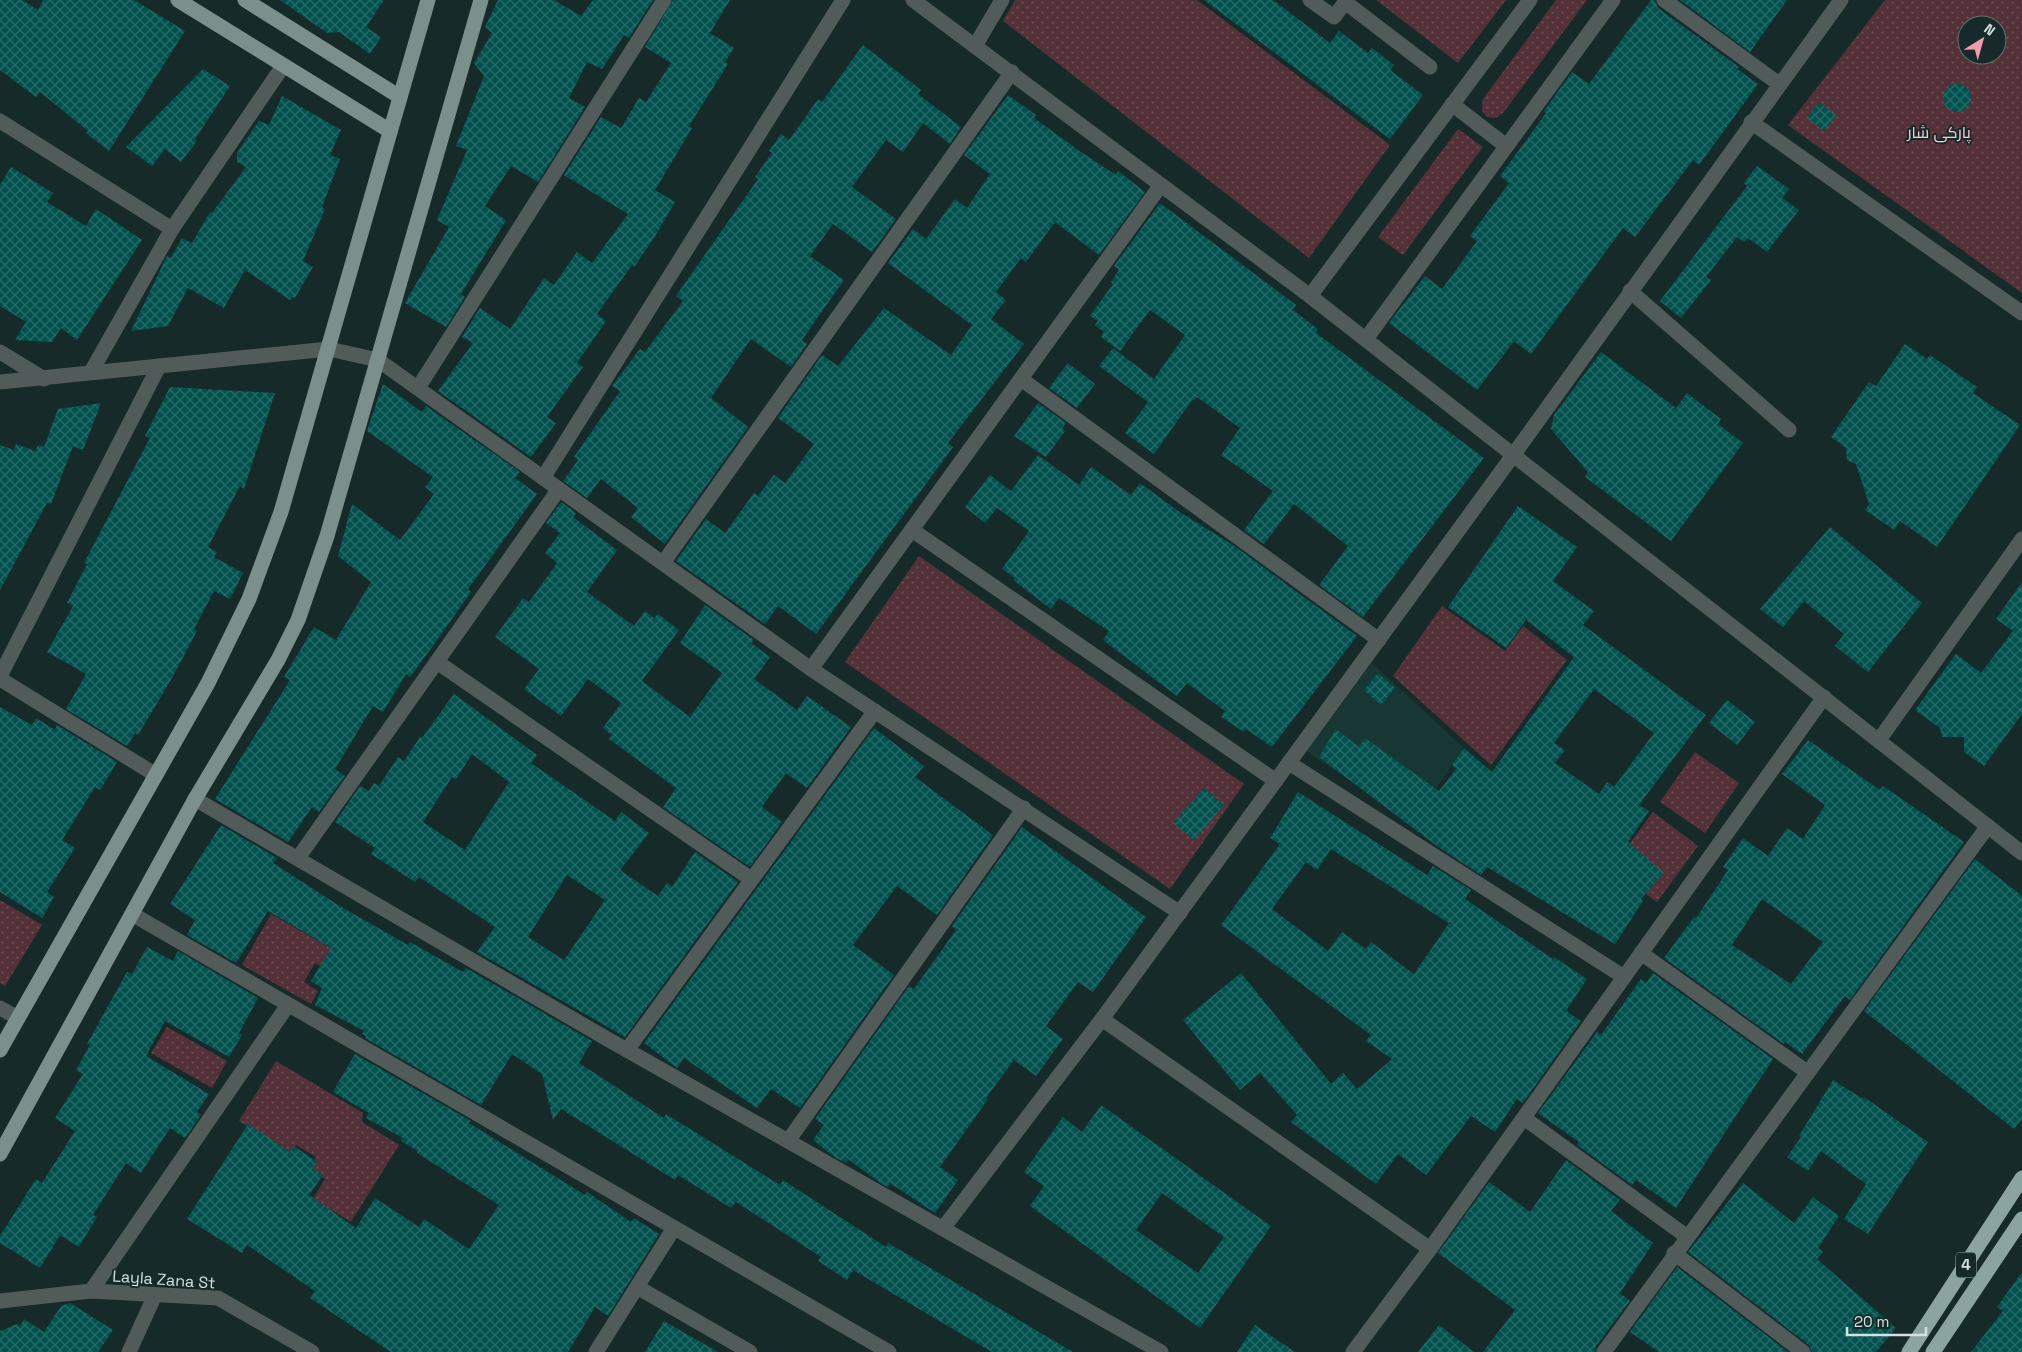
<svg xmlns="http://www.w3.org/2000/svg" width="2022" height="1352" font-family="'Space Grotesk',Cairo,sans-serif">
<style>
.built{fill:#173634}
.green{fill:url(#green-dots);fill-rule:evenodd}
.building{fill:url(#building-cross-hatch);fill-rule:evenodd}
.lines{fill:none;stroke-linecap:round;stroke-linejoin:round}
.minor{stroke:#515b5a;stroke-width:15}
.major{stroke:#7b8f8d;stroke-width:15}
.highway{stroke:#8ba3a1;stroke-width:15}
.labels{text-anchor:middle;stroke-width:4;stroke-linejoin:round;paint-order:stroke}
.shield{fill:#162b29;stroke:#9caaa9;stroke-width:1}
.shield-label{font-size:15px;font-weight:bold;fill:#d5e1e0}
.park-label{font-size:16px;fill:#fecbd5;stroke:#162b29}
.street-label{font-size:16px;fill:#d5e1e0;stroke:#162b29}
</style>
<defs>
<pattern id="green-dots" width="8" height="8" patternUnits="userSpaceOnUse" patternTransform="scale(1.25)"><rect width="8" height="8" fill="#543139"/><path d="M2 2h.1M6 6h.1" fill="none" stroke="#6c4f55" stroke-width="1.8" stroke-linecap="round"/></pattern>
<pattern id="building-cross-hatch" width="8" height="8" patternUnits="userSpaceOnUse" patternTransform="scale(1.25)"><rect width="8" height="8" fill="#01524e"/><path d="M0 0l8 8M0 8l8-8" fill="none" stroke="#256b67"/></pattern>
</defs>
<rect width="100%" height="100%" fill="#162b29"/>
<path class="built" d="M1372 663 1464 748 1413 823 1306 751Z"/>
<g class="green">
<path d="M1015 0H1197L1390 145 1309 258 1003 21Z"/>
<path d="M1376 0H1506L1458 63Z"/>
<path d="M1556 0H1587L1503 113 1496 118 1487 117 1482 111 1483 99Z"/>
<path d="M1885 0H2022V293L1788 125ZM1967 25H1997V55H1967Z"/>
<path d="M1458 129 1483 147 1403 255 1378 237Z"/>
<path d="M919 556 1244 784 1170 889 845 662Z"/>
<path d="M1442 606 1505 651 1523 626 1567 660 1491 765 1393 676Z"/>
<path d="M1695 752 1739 783 1705 833 1660 802Z"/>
<path d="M1653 812 1698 846 1657 902 1611 869Z"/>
<path d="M0 900 42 925 5 986 0 983Z"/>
<path d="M271 914 339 953 329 971 315 963 304 982 318 991 311 1004 242 965Z"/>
<path d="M167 1027 227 1061 212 1088 151 1053Z"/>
<path d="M276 1061 363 1113 362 1122 399 1145 351 1222 313 1199 325 1179 309 1169 316 1157 296 1145 291 1152 239 1121Z"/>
</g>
<g class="building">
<path d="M0 0H22L38 10 43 0H134L185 31 109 151 86 133 88 131 40 92 36 97 0 70Z"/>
<path d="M280 0H384L366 27 381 37 370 54 339 32 327 33Z"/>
<path d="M498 0H554L581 16 593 0H653L629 38 624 35 602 69 587 62 569 98 585 107 538 182 511 166 485 206 506 220 461 294 465 297 446 327 405 303 449 227 437 220 467 150 456 146 484 76 474 63 492 33 485 27Z"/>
<path d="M673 0H730L710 33 734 48 725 62 728 64 689 126 692 128 655 190 675 202 654 238 634 267 632 265 597 314 606 321 577 363 583 367 547 417 556 423 531 457 438 391 473 343 462 337 480 308 510 329 544 278 554 285 577 252 592 263 628 214 564 175 601 117 621 128 639 98 646 102 671 63 645 47Z"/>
<path d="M1204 0H1273L1330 43 1339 31 1368 53 1372 48 1394 65 1390 70 1423 95 1390 139Z"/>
<path d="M1651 0H1655L1658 8 1739 67 1737 69 1758 84 1699 165 1693 160 1635 237 1623 228 1531 354 1514 341 1477 390 1389 323 1425 276 1442 289 1477 241 1470 236 1509 183 1500 176 1546 113 1544 111 1572 72 1589 84Z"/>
<path d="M1680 0H1787L1750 52Z"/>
<path d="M863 45 921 90 918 94 961 127 950 144 923 123 903 152 886 140 852 187 896 219 872 252 833 224 810 256 844 280 802 340 807 344 791 367 751 339 711 398 748 427 665 544 631 517 638 508 601 479 587 498 563 481 578 460 574 457 620 391 612 386 640 349 645 352 683 301 676 296 758 179 755 177 772 153 769 151 781 134 789 140 818 99 822 102Z"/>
<path d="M203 69 230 86 195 139 197 141 181 162 165 149 152 166 126 147Z"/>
<circle cx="1957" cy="98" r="14"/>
<path d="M1008 95 1036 115 1034 118 1081 152 1116 175 1118 171 1145 192 1099 255 1055 222 1026 262 1021 258 996 292 1006 300 991 319 1024 344 948 443 953 447 816 634 778 606 765 624 676 561 706 519 725 533 754 493 758 496 774 475 785 483 814 444 778 418 822 355 838 366 884 308 951 355 972 325 888 263 913 229 926 239 955 199 967 208 990 174 964 155Z"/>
<path d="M282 96 341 130 330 155 340 159 322 207 325 209 303 261 313 267 295 298 292 297 290 300 245 270 224 308 188 288 168 326 131 331 167 256 171 258 182 238 192 243 210 212 212 213 246 167 237 162V153L259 121 269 125Z"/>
<path d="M1819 102 1836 115 1824 131 1807 118Z"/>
<path d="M1757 166 1789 189 1782 198 1799 210 1767 252 1748 238 1744 242 1737 237 1706 277 1711 280 1681 318 1660 301 1747 186 1744 183Z"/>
<path d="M11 167 53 193 47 202 86 226 96 209 142 240 77 340 61 328 52 342 15 340 26 322 0 306V185Z"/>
<path d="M1160 203 1296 305 1293 310 1318 329 1316 333 1484 458 1363 617 1319 585 1348 546 1294 504 1264 544 1244 530 1273 491 1221 455 1240 428 1197 397 1194 401 1193 399 1154 454 1125 433 1148 402 1099 366 1113 348 1154 379 1185 335 1150 310 1120 351 1101 337 1104 332 1095 325 1098 321 1090 316 1113 284 1111 282 1119 270 1114 266Z"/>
<path d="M1905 344 1927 359 1930 355 1977 387 1973 393 2020 425 1937 547 1900 521 1894 530 1865 510 1869 504 1856 464 1847 460 1846 448 1831 437 1869 382 1876 386Z"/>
<path d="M1601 352 1676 408 1687 393 1721 419 1718 424 1743 443 1671 541 1585 477 1588 472 1551 429 1554 415Z"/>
<path d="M1068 363 1095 384 1077 408 1049 388Z"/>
<path d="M383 384 422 412 426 406 520 472 515 478 537 494 468 589 471 592 430 650 410 677 406 674 383 712 373 706 335 769 345 776 319 812 312 807 288 842 215 799 290 680 284 677 314 627 336 640 371 582 338 556 352 504 400 540 434 494 425 487 433 477 367 431Z"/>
<path d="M170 387 275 393 244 489 240 486 208 547 217 552 214 557 243 573 230 599 214 591 194 629 197 631 172 678 138 735 135 733 127 746 66 709 86 674 47 652 73 606 67 603 87 564 84 563 150 438 145 436Z"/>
<path d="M101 403 83 450 73 446 51 504 47 503 0 590V445L14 450 16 444 35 451 38 445 44 447 58 409Z"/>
<path d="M1038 403 1066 423 1062 428 1065 431 1046 457 1014 436Z"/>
<path d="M1038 455 1079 485 1091 467 1131 495 1140 483 1181 513 1233 545 1357 636 1272 747 1246 729 1244 732 1221 717 1225 711 1187 683 1177 696 1103 640 1109 631 1059 598 1051 609 1013 580 1015 578 1002 569 1029 531 997 508 985 523 965 507 990 475 1011 491Z"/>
<path d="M561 502 576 513 573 517 617 550 587 592 634 626 645 611 654 618 658 614 679 630 642 681 690 717 722 673 680 643 705 605 754 640 751 643 770 657 754 679 797 710 807 696 851 727 807 788 786 773 762 807 782 822 750 867 663 807 676 788 609 739 612 735 603 728 621 703 588 679 561 716 524 689 539 669 495 637 523 598 529 602 557 563 545 553 560 533 546 523Z"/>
<path d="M1518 506 1577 547 1553 581 1594 611 1583 625 1706 715 1639 805 1649 811 1628 842 1664 873 1641 899 1643 901 1615 944 1487 867 1481 875 1437 846 1319 757 1336 729 1359 747 1365 738 1439 791 1456 769 1452 765 1464 748 1492 772 1574 657 1526 620 1506 648 1448 607ZM1594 689 1654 733 1614 787 1607 782 1599 794 1555 763 1565 750 1554 743Z"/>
<path d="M1830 527 1922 603 1868 672 1835 646 1844 634 1804 601 1783 627 1760 609Z"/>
<path d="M2022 582V714L1984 766 1964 752V737H1942L1940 728 1915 710 1956 654 1981 673 2013 631 1996 619Z"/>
<path d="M1378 673 1395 688 1381 705 1364 690Z"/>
<path d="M454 694 537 755 531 763 615 821 621 812 649 833 620 870 658 896 667 883 672 887 695 852 738 882 625 1037 477 952 495 927 419 877 415 882 371 854 375 848 335 822 360 786 369 791 374 783 379 786 398 757 404 761 420 737 422 738ZM472 754 509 782 465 850 423 822 452 777 456 779ZM567 875 605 900 564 960 528 937Z"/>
<path d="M1727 700 1755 722 1737 745 1709 723Z"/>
<path d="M0 707 32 725 36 718 55 730 57 725 117 762 100 790 95 787 62 840 75 848 47 892 54 897 42 918 0 892Z"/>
<path d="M874 728 924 766 915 777 993 835 937 915 897 886 853 945 894 975 800 1108 771 1089 757 1108 684 1058 677 1068 644 1043Z"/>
<path d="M1808 740 1880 790 1883 786 1964 842 1850 1000 1845 996 1802 1054 1785 1042 1784 1044 1664 958 1694 917 1696 918 1728 870 1723 867 1743 838 1768 856 1787 828 1803 839 1825 805 1782 774ZM1762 899 1823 942 1791 984 1732 945Z"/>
<path d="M1204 788 1224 805 1194 840 1173 823Z"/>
<path d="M1298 792 1427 875 1433 866 1471 890 1465 899 1553 959 1554 957 1587 979 1566 1011 1581 1021 1523 1103 1517 1099 1495 1132 1471 1116 1426 1175 1398 1154 1376 1184 1291 1122 1297 1115 1260 1073 1240 1090 1183 1020 1241 973 1331 1084 1343 1073 1357 1089 1392 1059 1366 1041 1371 1035 1221 925 1280 844 1270 838ZM1331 849 1449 923 1414 974 1371 942 1366 949 1342 932 1328 951 1272 909 1306 862 1317 870Z"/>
<path d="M221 825 277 858 273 863 338 905 408 945 410 942 463 972 466 968 592 1041 579 1063 664 1118 666 1114 780 1185 783 1180 886 1247 888 1243 1073 1352H992L853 1270 847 1280 818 1261 821 1257 736 1202 731 1208 678 1175 675 1180 561 1109 553 1120 542 1074 512 1054 481 1105 365 1038 366 1036 362 1034 364 1031 315 1005 322 988 311 981 331 948 268 911 236 963 187 935 195 920 170 904Z"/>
<path d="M1022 827 1146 917 1093 992 1078 982 1046 1026 1063 1039 1036 1076 1014 1060 986 1098 988 1099 940 1167 958 1180 935 1213 890 1183 888 1187 882 1184 848 1159 846 1163 836 1158 813 1140 824 1125 815 1119 909 986 914 989 956 930 952 926Z"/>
<path d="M1975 859 2022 896V1119L2014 1129 1864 1011Z"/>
<path d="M147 947 173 961 178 951 258 998 239 1033 242 1035 229 1057 165 1021 146 1056 209 1094 197 1112 201 1115 185 1138 170 1128 141 1173 126 1163 93 1215 97 1217 79 1247 60 1235 40 1268 0 1243V1236L36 1179 42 1183 75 1131 55 1118 83 1074 76 1070 90 1045 87 1044 127 972 132 974Z"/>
<path d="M1653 973 1773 1059 1676 1208 1636 1180 1632 1185 1577 1145 1579 1142 1538 1113 1597 1032 1601 1035 1641 979 1646 983Z"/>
<path d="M355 1054 471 1121 469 1123 585 1195 587 1192 631 1222 634 1218 659 1234 608 1316 595 1307 568 1352H391L310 1298 315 1291 247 1245 242 1253 187 1219 248 1124 290 1152 294 1146 317 1162 312 1168 323 1175 309 1195 356 1228 375 1198 419 1227 424 1219 469 1249 499 1205 417 1153 418 1151 401 1141 403 1138 366 1118 369 1113 333 1092Z"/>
<path d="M1833 1080 1863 1099 1864 1097 1928 1142 1868 1234 1844 1219 1866 1184 1821 1151 1808 1171 1787 1157 1801 1137 1799 1136Z"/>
<path d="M1101 1105 1271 1226 1200 1328 1030 1206 1044 1186 1024 1172 1063 1117 1082 1132ZM1162 1193 1224 1237 1198 1273 1136 1230Z"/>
<path d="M1566 1160 1620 1200 1611 1211 1653 1243 1620 1293 1630 1301 1596 1346 1595 1352H1483L1515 1310 1438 1253 1489 1182 1530 1212Z"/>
<path d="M1743 1183 1794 1223 1813 1197 1839 1216 1818 1248 1823 1252 1817 1259 1896 1328 1876 1352H1812L1809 1345 1688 1252Z"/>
<path d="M1677 1267 1788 1352H1659L1630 1332Z"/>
<path d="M2022 1272V1352H1971L2003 1311 1997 1307Z"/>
<path d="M70 1303 113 1330 98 1352H0V1331L17 1324 20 1326 24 1319 44 1332 61 1306Z"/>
<path d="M664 1321 718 1352H645Z"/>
<path d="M1255 1325 1295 1352H1237Z"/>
<path d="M1439 1325 1474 1352H1418Z"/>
</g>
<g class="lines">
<g class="minor">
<path d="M913 0 1310 296 2022 853"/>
<path d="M1310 0 1334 17 1347 0"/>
<path d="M1664 0 1779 84"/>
<path d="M1345 2 1430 67"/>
<path d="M975 46 1002 0"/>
<path d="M1452 104 1506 146"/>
<path d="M0 121 172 229"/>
<path d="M1751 122 2022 313"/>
<path d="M1630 291 1789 430"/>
<path d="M1310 296 1530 0"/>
<path d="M1366 339 1613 0"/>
<path d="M0 352 44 379"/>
<path d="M91 372 172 229 283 66"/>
<path d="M1021 379 1379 640"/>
<path d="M0 382 329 349 378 360 811 669 1180 913"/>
<path d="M418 388 664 0"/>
<path d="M543 478 843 0"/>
<path d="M912 530 1276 781"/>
<path d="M663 563 1012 72"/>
<path d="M437 662 751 879"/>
<path d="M811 669 1161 185"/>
<path d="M0 676 159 366"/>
<path d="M0 679 156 775"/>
<path d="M1879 740 2022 539"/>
<path d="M1289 763 1624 977"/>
<path d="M195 799 609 1040 1161 1352"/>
<path d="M298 858 559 489"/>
<path d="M132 914 889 1352"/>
<path d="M1641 953 1807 1072"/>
<path d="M0 1008 18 1018"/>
<path d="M1102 1019 1430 1249"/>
<path d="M627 1050 875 711"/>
<path d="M1524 1118 1686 1236"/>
<path d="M788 1141 1024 808"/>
<path d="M944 1227 1102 1019 1514 454 1841 0"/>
<path d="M1674 1253 1803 1352"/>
<path d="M637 1287 750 1352"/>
<path d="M91 1291 288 1005"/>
<path d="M0 1301 91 1291 218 1298 312 1352"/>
<path d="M129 1352 155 1295"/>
<path d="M596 1352 674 1228"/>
<path d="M1353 1352 1430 1249 1824 697"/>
<path d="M1604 1352 1988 826"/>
</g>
<g class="major">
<path d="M178 0 390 131"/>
<path d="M245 0 400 97"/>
<path d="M0 1050 208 683 249 599 281 512 428 0"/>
<path d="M0 1154 195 799 278 660 298 620 327 536 481 0"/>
</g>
<g class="highway">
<path d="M1909 1352 2022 1178"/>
<path d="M1933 1352 2022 1219"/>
</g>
</g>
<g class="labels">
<rect class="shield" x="1956" y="1252.5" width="20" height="25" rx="4"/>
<g class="shield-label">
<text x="1966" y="1270">4</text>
</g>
<g class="park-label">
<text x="1939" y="138">پاركى شار</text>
</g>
<g class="street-label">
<text transform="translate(164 1279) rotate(4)" y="6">Layla Zana St</text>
</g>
</g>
<g transform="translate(1982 40) rotate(37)"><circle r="24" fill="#162b29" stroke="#627472"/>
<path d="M0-4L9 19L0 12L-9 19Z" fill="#f29aae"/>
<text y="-8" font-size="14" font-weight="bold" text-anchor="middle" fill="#d5e1e0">N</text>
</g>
<path d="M1847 1327v8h79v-8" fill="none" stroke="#d5e1e0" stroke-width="2.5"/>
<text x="1854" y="1327" font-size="15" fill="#d5e1e0" stroke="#162b29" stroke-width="4" paint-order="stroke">20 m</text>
</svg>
